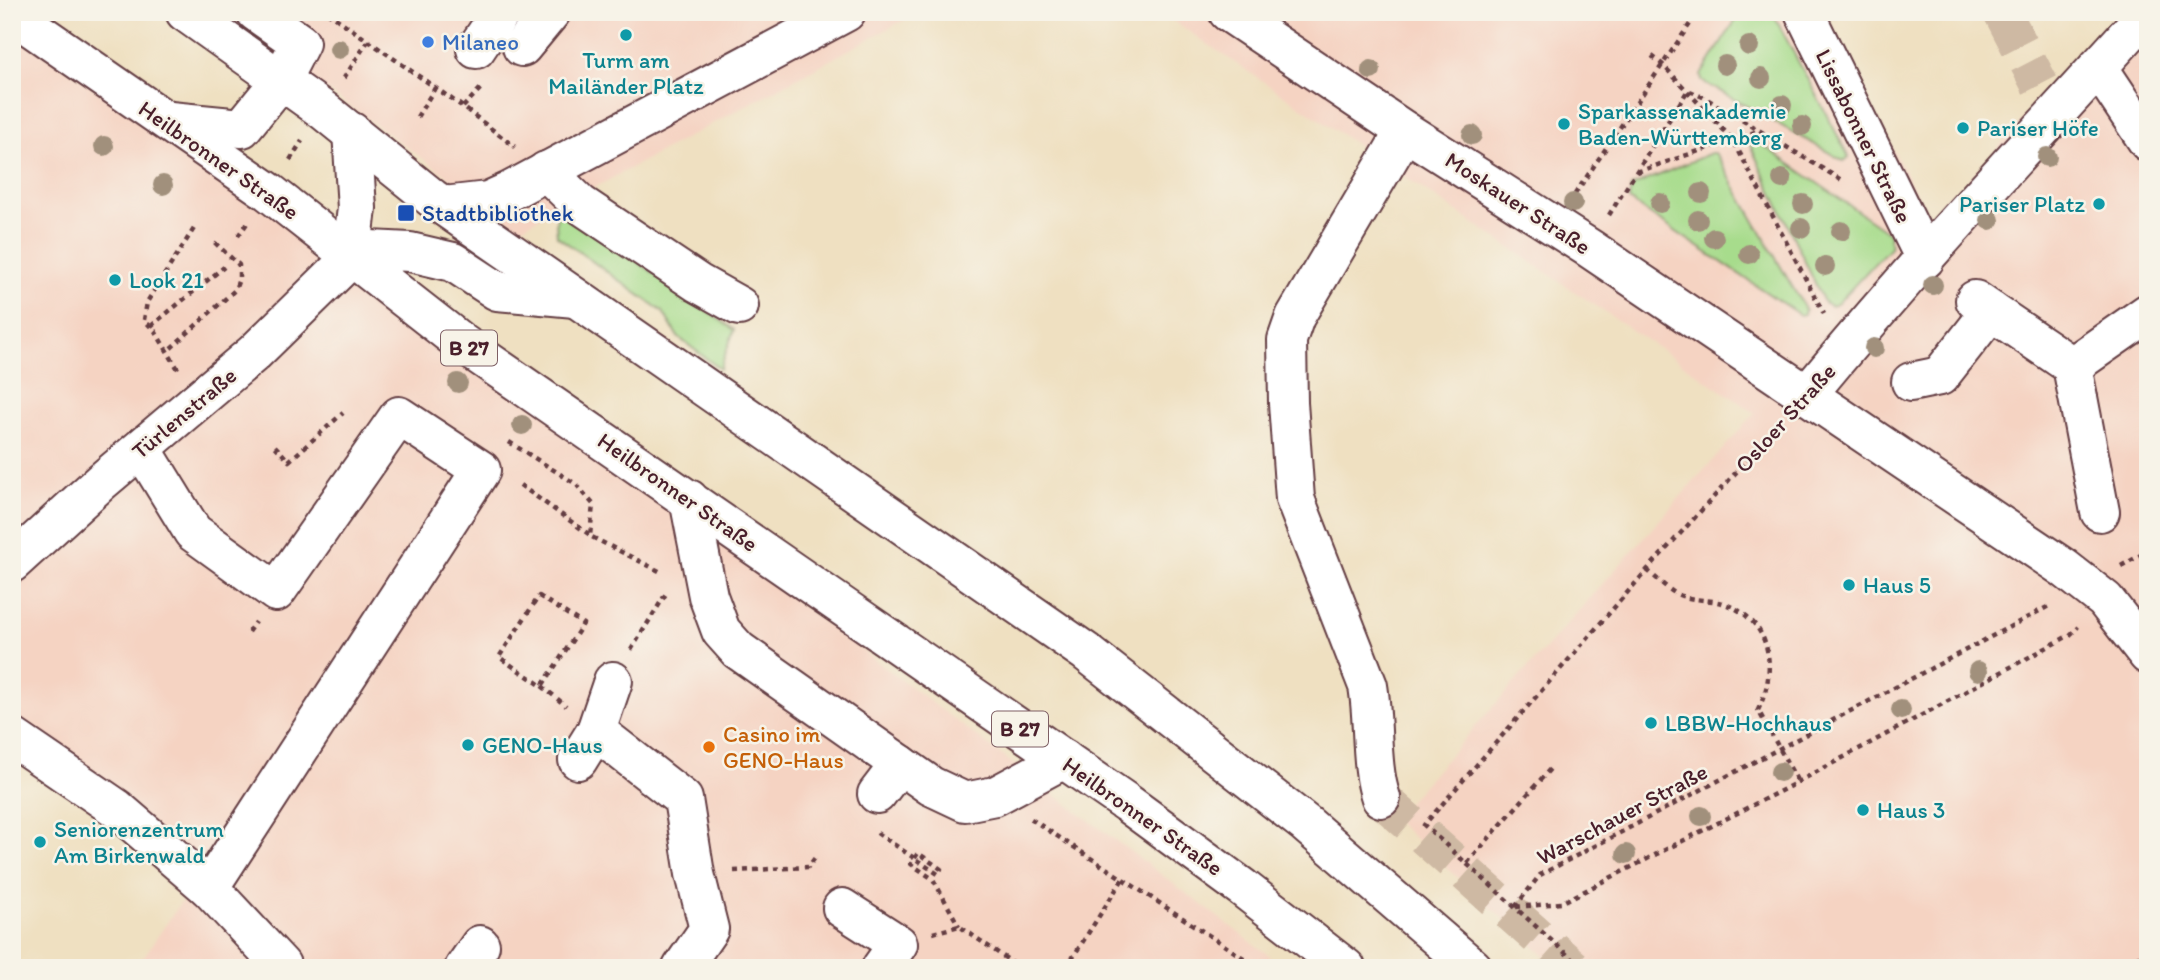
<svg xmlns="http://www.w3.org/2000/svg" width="2160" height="980" font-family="Itim,sans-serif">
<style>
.built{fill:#f5d3c2}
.green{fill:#a7dc8c;stroke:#787e5c;stroke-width:2}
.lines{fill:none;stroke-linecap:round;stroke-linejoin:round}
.minor-tunnel{stroke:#ceb9a3;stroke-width:38;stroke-dasharray:38 19;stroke-linecap:butt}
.minor-casing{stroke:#633c42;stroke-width:42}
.major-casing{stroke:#633c42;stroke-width:42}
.path{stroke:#633c42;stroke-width:4.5;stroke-dasharray:5 5;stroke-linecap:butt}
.minor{stroke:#fff;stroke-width:38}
.major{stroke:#fff;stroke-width:38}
.path-bridge{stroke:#633c42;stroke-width:4.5;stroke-dasharray:5 5;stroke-linecap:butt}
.tree{fill:#a1907c}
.culture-dot{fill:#0f9aa8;stroke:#f7f3e8;stroke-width:2.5}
.shop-dot{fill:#3f7fe0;stroke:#f7f3e8;stroke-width:2.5}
.transit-dot{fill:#1a4fb4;stroke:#f7f3e8;stroke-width:2.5}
.food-dot{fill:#e8710a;stroke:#f7f3e8;stroke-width:2.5}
.labels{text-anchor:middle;stroke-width:5;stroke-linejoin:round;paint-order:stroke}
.shield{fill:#f7f3e8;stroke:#7e5f64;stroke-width:2}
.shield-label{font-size:21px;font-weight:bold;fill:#4a1f2b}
.shop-label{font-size:23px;fill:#366cbe;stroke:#f7f3e8;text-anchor:start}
.culture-label{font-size:23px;fill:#0d838f;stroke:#f7f3e8;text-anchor:start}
.street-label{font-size:23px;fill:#4a1f2b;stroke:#f7f3e8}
.transit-label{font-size:23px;fill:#164399;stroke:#f7f3e8;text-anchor:start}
.food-label{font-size:23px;fill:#c56008;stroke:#f7f3e8;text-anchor:start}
</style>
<rect width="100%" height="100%" fill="#f7f3e8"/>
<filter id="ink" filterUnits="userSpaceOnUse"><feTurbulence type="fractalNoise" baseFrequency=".0143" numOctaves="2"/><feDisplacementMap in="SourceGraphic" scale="14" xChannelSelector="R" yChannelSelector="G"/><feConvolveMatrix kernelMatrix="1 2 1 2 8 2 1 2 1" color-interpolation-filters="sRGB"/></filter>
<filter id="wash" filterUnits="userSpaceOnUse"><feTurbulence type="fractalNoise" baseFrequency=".00686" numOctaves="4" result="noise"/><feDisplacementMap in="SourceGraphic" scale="28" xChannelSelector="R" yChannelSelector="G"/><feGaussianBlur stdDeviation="1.57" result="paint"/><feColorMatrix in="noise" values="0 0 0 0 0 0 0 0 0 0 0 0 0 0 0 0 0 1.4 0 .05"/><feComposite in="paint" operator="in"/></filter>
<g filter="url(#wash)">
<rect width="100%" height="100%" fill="#efe0c1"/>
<g class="built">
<path d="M218 12H919L520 228Z"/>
<path d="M1160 12H1822L1931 222 2120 12H2148V968H1558L1393 819 1755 413Z"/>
<path d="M12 31 360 274 1270 956 1259 968H136L203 870 12 725Z"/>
</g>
<g class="green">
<path d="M1741 12H1772L1849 157 1844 161 1702 81 1701 75Z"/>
<path d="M1757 141 1889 233 1891 246 1837 304 1831 306 1824 302 1750 145 1751 142Z"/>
<path d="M1711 153H1715L1718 157 1805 309 1804 314 1800 315 1629 200 1631 187Z"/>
<path d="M561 207 734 330 720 369 678 337 663 312 557 236 556 221Z"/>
</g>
</g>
<g filter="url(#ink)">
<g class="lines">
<g class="minor-tunnel">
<path d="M2002 12 2040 85"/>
<path d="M1381 798 1573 968"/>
</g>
<g class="minor-casing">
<g id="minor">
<path d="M256 12 300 43 281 80"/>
<path d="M1228 12 1405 131 1589 248 2064 568 2105 600 2148 655"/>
<path d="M1804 12 1925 259"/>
<path d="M522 47 551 12"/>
<path d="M476 49 501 12"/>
<path d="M2098 67 2148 142"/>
<path d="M546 171 580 204 698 283 739 306"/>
<path d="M444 206 488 201 508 192 846 12"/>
<path d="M351 258 357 208 352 132"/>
<path d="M1991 311 2072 366 2100 512"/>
<path d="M2072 366 2148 313"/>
<path d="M1911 382 1940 376 1991 311 1975 300"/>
<path d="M1807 395C1915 263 2034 139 2148 12"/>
<path d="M142 449 193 532 276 592 399 416 481 470 209 888"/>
<path d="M689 499 708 596 721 631 738 650 931 786 965 802 995 796 1064 759"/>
<path d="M12 563 101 482 254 353 351 258 370 250 410 252 453 262 497 291 575 298"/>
<path d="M596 731 613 681"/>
<path d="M12 737 116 808 209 888 281 965"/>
<path d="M578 760 596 731 683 799 695 874 709 929 682 968"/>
<path d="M877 794 900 764"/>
<path d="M1381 798C1370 766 1374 720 1368 686L1295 499 1288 403 1287 340 1295 317 1405 131"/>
<path d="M842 908 898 944 881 968"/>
<path d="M464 968 480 945"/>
</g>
</g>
<g class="major-casing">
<g id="major">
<path d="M185 12 323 110 432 198 1086 652 1306 824 1473 968"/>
<path d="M12 14 269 192 463 344 1127 803 1243 888 1346 968"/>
<path d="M170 121 242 128 281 80"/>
</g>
</g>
<g class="path">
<path d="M327 12 463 107 515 147"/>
<path d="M1652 56 1662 64 1733 140 1824 314"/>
<path d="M344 78 368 41"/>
<path d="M463 107 482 87"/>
<path d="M417 117 435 88"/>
<path d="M290 160 302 141"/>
<path d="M1637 172 1758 131"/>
<path d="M1575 194 1698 12"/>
<path d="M1609 215 1688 90 1707 99 1843 181"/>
<path d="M238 236 248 222"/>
<path d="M151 326 224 267"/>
<path d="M171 348 235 290 239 279V265L213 241"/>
<path d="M178 369 155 331 144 320 147 302 195 227"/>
<path d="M509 442 576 484 593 504 590 536 663 573"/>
<path d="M275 446 289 461 343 413"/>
<path d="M520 485 590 535"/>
<path d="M2121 566 2148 551"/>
<path d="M1647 570C1657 578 1670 593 1682 596 1696 601 1711 599 1725 604 1772 621 1778 670 1758 710L1798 782"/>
<path d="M539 596 583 624 542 686 499 657Z"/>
<path d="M248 632 255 622"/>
<path d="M631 650 667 592"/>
<path d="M542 686 566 706"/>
<path d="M1031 819 1259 968"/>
<path d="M917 860 938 874 941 869 918 853 911 864 933 879 959 926"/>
<path d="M1467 863 1550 769"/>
<path d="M734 871 808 867 817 855"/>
<path d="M1515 907 1540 875 2049 606"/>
<path d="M1516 907 1561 903 1798 782 2070 635 2078 627"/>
<path d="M933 933 959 926 1020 968"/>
<path d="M1066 968 1124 877"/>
<path d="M1582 968 1424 825 1647 570 1782 422"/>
<path d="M2118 968 2148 951"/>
</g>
<use href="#minor" class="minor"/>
<use href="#major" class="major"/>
<path class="path-bridge" d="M877 833 917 860"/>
</g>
<g class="tree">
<circle cx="1749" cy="46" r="10"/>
<circle cx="339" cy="49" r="10"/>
<circle cx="1725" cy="65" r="10"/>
<circle cx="1371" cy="70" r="10"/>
<circle cx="1761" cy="78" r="10"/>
<circle cx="1782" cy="105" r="10"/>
<circle cx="1802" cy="126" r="10"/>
<circle cx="1472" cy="135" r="10"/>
<circle cx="104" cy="146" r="10"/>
<circle cx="2047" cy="157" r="10"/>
<circle cx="1782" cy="179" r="10"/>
<circle cx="163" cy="185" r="10"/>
<circle cx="1701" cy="193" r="10"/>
<circle cx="1573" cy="203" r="10"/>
<circle cx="1660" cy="203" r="10"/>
<circle cx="1803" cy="204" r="10"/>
<circle cx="1698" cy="220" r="10"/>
<circle cx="1990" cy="220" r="10"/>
<circle cx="1801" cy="228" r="10"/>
<circle cx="1841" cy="231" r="10"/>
<circle cx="1714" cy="238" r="10"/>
<circle cx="1749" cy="254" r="10"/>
<circle cx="1825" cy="266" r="10"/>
<circle cx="1933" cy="285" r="10"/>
<circle cx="1874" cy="348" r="10"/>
<circle cx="458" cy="383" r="10"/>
<circle cx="522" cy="425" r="10"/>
<circle cx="1978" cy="671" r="10"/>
<circle cx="1901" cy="710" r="10"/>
<circle cx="1780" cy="772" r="10"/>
<circle cx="1701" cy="816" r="10"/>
<circle cx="1626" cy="854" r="10"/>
</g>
</g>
<g class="culture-dot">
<circle cx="626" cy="35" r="7"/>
<circle cx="1564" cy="124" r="7"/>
<circle cx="1963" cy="128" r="7"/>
<circle cx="2099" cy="204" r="7"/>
<circle cx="115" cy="280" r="7"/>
<circle cx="1849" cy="585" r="7"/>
<circle cx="1651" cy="723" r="7"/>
<circle cx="468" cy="745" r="7"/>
<circle cx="1863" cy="810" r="7"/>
<circle cx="40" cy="842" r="7"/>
</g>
<circle class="shop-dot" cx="428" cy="42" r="7"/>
<rect class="transit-dot" x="397" y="204" width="18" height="18" rx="3.5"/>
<circle class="food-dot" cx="709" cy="747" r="7"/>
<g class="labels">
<g class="shield">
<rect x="441" y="330.5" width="56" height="35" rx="5"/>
<rect x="992" y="711.5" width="56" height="35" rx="5"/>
</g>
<g class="shield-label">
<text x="469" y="355">B 27</text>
<text x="1020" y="736">B 27</text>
</g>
<g class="shop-label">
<text x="442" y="50">Milaneo</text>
</g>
<g class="culture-label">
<text x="626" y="68" text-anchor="middle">Turm am<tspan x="626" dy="26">Mailänder Platz</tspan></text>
<text x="1578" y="119">Sparkassenakademie<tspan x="1578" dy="26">Baden-Württemberg</tspan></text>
<text x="1977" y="136">Pariser Höfe</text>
<text x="2085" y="212" text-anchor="end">Pariser Platz</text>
<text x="129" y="288">Look 21</text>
<text x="1863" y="593">Haus 5</text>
<text x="1665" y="731">LBBW-Hochhaus</text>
<text x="482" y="753">GENO-Haus</text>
<text x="1877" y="818">Haus 3</text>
<text x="54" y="837">Seniorenzentrum<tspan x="54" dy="26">Am Birkenwald</tspan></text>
</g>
<g class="street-label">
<text transform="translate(1864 136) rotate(64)" y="8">Lissabonner Straße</text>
<text transform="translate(219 160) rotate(35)" y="8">Heilbronner Straße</text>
<text transform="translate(1518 203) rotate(33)" y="8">Moskauer Straße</text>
<text transform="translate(184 413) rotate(-40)" y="8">Türlenstraße</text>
<text transform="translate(1785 418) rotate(-48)" y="8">Osloer Straße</text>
<text transform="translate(678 492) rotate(35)" y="8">Heilbronner Straße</text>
<text transform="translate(1622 814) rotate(-28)" y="8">Warschauer Straße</text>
<text transform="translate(1143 816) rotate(35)" y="8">Heilbronner Straße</text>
</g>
<g class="transit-label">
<text x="422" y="221">Stadtbibliothek</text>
</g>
<g class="food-label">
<text x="723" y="742">Casino im<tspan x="723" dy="26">GENO-Haus</tspan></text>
</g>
</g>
<rect width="2160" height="980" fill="none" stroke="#f7f3e8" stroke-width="42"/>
</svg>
